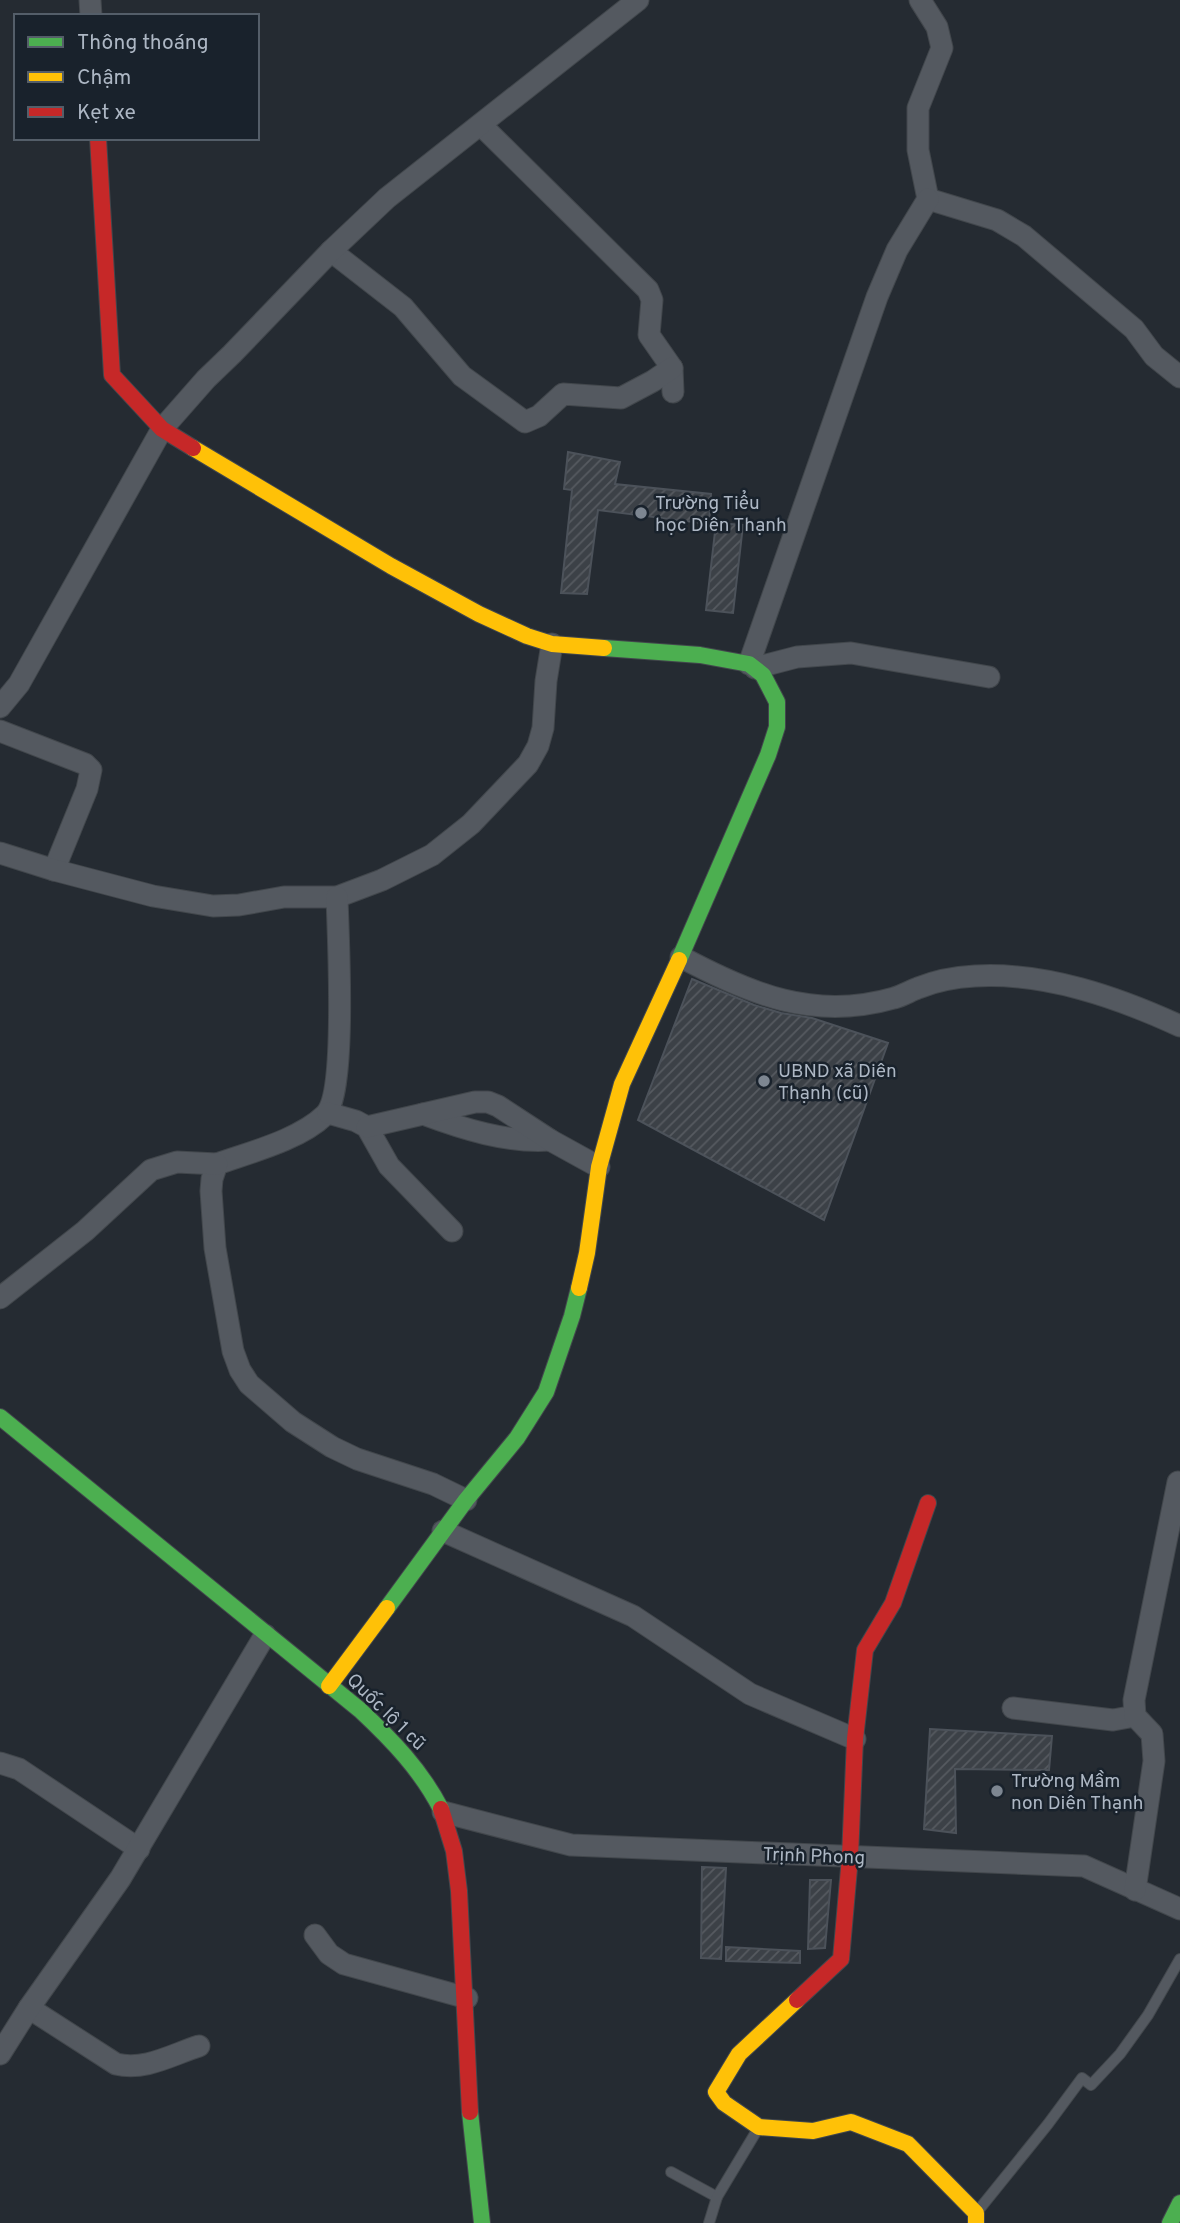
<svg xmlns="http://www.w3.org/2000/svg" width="1180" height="2223" font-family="Overpass,sans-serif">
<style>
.building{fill:url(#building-hatch);stroke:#4c525a;stroke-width:2}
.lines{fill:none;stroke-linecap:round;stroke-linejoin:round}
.lane-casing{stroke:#42474c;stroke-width:12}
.street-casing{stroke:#42474c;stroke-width:23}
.fast-casing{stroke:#42474c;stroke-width:18}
.slow-casing{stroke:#42474c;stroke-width:18}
.jam-casing{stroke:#42474c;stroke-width:18}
.lane{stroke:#545960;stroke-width:10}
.street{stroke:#545960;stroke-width:21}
.fast{stroke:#4caf50;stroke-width:16}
.slow{stroke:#ffc107;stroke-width:16}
.jam{stroke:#c62828;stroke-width:16}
.poi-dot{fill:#7d8691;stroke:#19222c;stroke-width:2.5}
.labels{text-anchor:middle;stroke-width:5;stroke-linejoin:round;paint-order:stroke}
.poi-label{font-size:19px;fill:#adb7c4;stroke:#19222c;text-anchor:start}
.street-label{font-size:19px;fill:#adb7c4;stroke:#19222c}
</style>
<defs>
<pattern id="building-hatch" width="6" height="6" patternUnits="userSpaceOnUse" patternTransform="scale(1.75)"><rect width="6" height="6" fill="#3c4147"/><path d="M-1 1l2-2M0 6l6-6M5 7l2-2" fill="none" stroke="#565a60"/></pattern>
</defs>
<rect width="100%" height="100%" fill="#252b32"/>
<g class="building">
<path d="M568 452 620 462 615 484 711 494 709 524 598 510 587 594 561 593 572 490 564 489Z"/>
<path d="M716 523 743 525 733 613 706 610Z"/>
<path d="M692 979 754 1005 781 1013 812 1018 888 1043 824 1220 638 1120Z"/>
<path d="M930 1729 1052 1736 1049 1770 955 1769 956 1833 924 1829Z"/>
<path d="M702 1867 726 1868 721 1959 701 1958Z"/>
<path d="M810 1880H831L825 1948 808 1949Z"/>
<path d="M726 1947 800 1951V1963L726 1961Z"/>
</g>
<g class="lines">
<g class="lane-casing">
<g id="lane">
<path d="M671 2172 717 2197"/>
<path d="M977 2212 1048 2124 1082 2078 1091 2085 1120 2054 1148 2015 1180 1959"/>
<path d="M709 2223 717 2197 759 2127"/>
</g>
</g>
<g class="street-casing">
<g id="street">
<path d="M90 0 91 16"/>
<path d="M920 0 937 27 942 48 918 108V150L928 199 997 220 1024 236 1134 329 1154 356 1180 377"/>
<path d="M481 125 648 290 652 300 649 335 672 368 673 392"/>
<path d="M331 251 403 307 462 376 525 422 539 416 563 394 621 398 653 381 672 368"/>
<path d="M749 664 877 297 897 250 928 199"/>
<path d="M755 668 797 657 851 653 989 677"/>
<path d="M0 707 19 684 162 429 206 379 232 354 331 251 387 198 638 0"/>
<path d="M0 731 85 764 91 770 87 789 54 870"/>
<path d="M0 853 54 870 153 896 213 906 239 905 284 897H337L382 880 432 855 471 824 528 764 538 746 543 728 546 681 552 644"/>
<path d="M337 897C338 934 347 1093 325 1115 299 1140 251 1152 217 1164L212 1179 211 1191 215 1248 233 1351 240 1370 249 1384 293 1422 332 1447 357 1459 433 1484 466 1500"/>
<path d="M681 957C750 994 814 1021 894 998 902 996 910 991 918 988 935 981 957 977 975 976 1045 972 1117 997 1180 1026"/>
<path d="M328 1113 356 1121 367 1127 389 1166 452 1231"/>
<path d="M423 1114C463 1129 507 1143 550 1140"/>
<path d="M367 1127 475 1102H488L498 1106 550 1140 599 1167"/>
<path d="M0 1298 85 1231 151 1170 177 1162 217 1164"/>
<path d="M443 1531 633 1616 750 1694 855 1739"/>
<path d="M1013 1708 1113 1720 1135 1716"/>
<path d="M0 1763 19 1769 139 1849"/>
<path d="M443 1812 571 1845 1084 1866 1180 1909"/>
<path d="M1135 1890 1154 1761 1152 1734 1135 1716 1134 1700 1178 1482"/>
<path d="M315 1935 329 1954 344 1964 467 1998"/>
<path d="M29 2008 116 2064C145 2071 171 2055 199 2046"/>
<path d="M0 2054 29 2008 120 1879 265 1635"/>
</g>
</g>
<g class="fast-casing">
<g id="fast">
<path d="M604 648 700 655 749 664 763 675 777 702V727L768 755 679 960"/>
<path d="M0 1417 360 1710C392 1740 421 1770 441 1809"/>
<path d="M387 1608 466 1500 517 1438 546 1392 572 1316 579 1288"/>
<path d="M470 2112 482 2223"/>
<path d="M1170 2223 1180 2203"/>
</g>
</g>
<g class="slow-casing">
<g id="slow">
<path d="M193 448 391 566 479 614 527 636 552 644 604 648"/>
<path d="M579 1288 587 1253 599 1167 622 1084 679 960"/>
<path d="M329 1686 387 1608"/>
<path d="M797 2000 739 2054 716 2092 724 2103 759 2127 813 2131 851 2122 908 2144 976 2213V2223"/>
</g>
</g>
<g class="jam-casing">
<g id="jam">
<path d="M98 138 112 375 162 429 193 448"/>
<path d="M441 1809 454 1851 459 1891 470 2112"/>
<path d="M797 2000 841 1959 850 1857 855 1739 865 1650 893 1603 928 1503"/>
</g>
</g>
<use href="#lane" class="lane"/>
<use href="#street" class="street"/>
<use href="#fast" class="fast"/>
<use href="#slow" class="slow"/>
<use href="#jam" class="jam"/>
</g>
<g class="poi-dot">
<circle cx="641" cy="513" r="7"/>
<circle cx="764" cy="1081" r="7"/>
<circle cx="997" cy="1791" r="7"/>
</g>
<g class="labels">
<g class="poi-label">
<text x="655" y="509">Trường Tiểu<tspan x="655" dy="22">học Diên Thạnh</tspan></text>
<text x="778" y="1077">UBND xã Diên<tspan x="778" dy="22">Thạnh (cũ)</tspan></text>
<text x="1011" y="1787">Trường Mầm<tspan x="1011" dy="22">non Diên Thạnh</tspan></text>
</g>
<g class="street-label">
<text transform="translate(387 1711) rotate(44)" y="7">Quốc lộ 1 cũ</text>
<text transform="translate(814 1855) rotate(2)" y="7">Trịnh Phong</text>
</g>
</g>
<rect x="14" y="14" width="245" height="126" fill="#19222c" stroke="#545e69" stroke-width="2"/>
<rect x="28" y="37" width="35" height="10" fill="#4caf50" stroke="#545e69" stroke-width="2"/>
<text x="77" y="49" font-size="21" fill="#adb7c4">Thông thoáng</text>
<rect x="28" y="72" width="35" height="10" fill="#ffc107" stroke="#545e69" stroke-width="2"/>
<text x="77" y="84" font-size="21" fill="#adb7c4">Chậm</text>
<rect x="28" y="107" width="35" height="10" fill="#c62828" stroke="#545e69" stroke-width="2"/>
<text x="77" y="119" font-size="21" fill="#adb7c4">Kẹt xe</text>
</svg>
